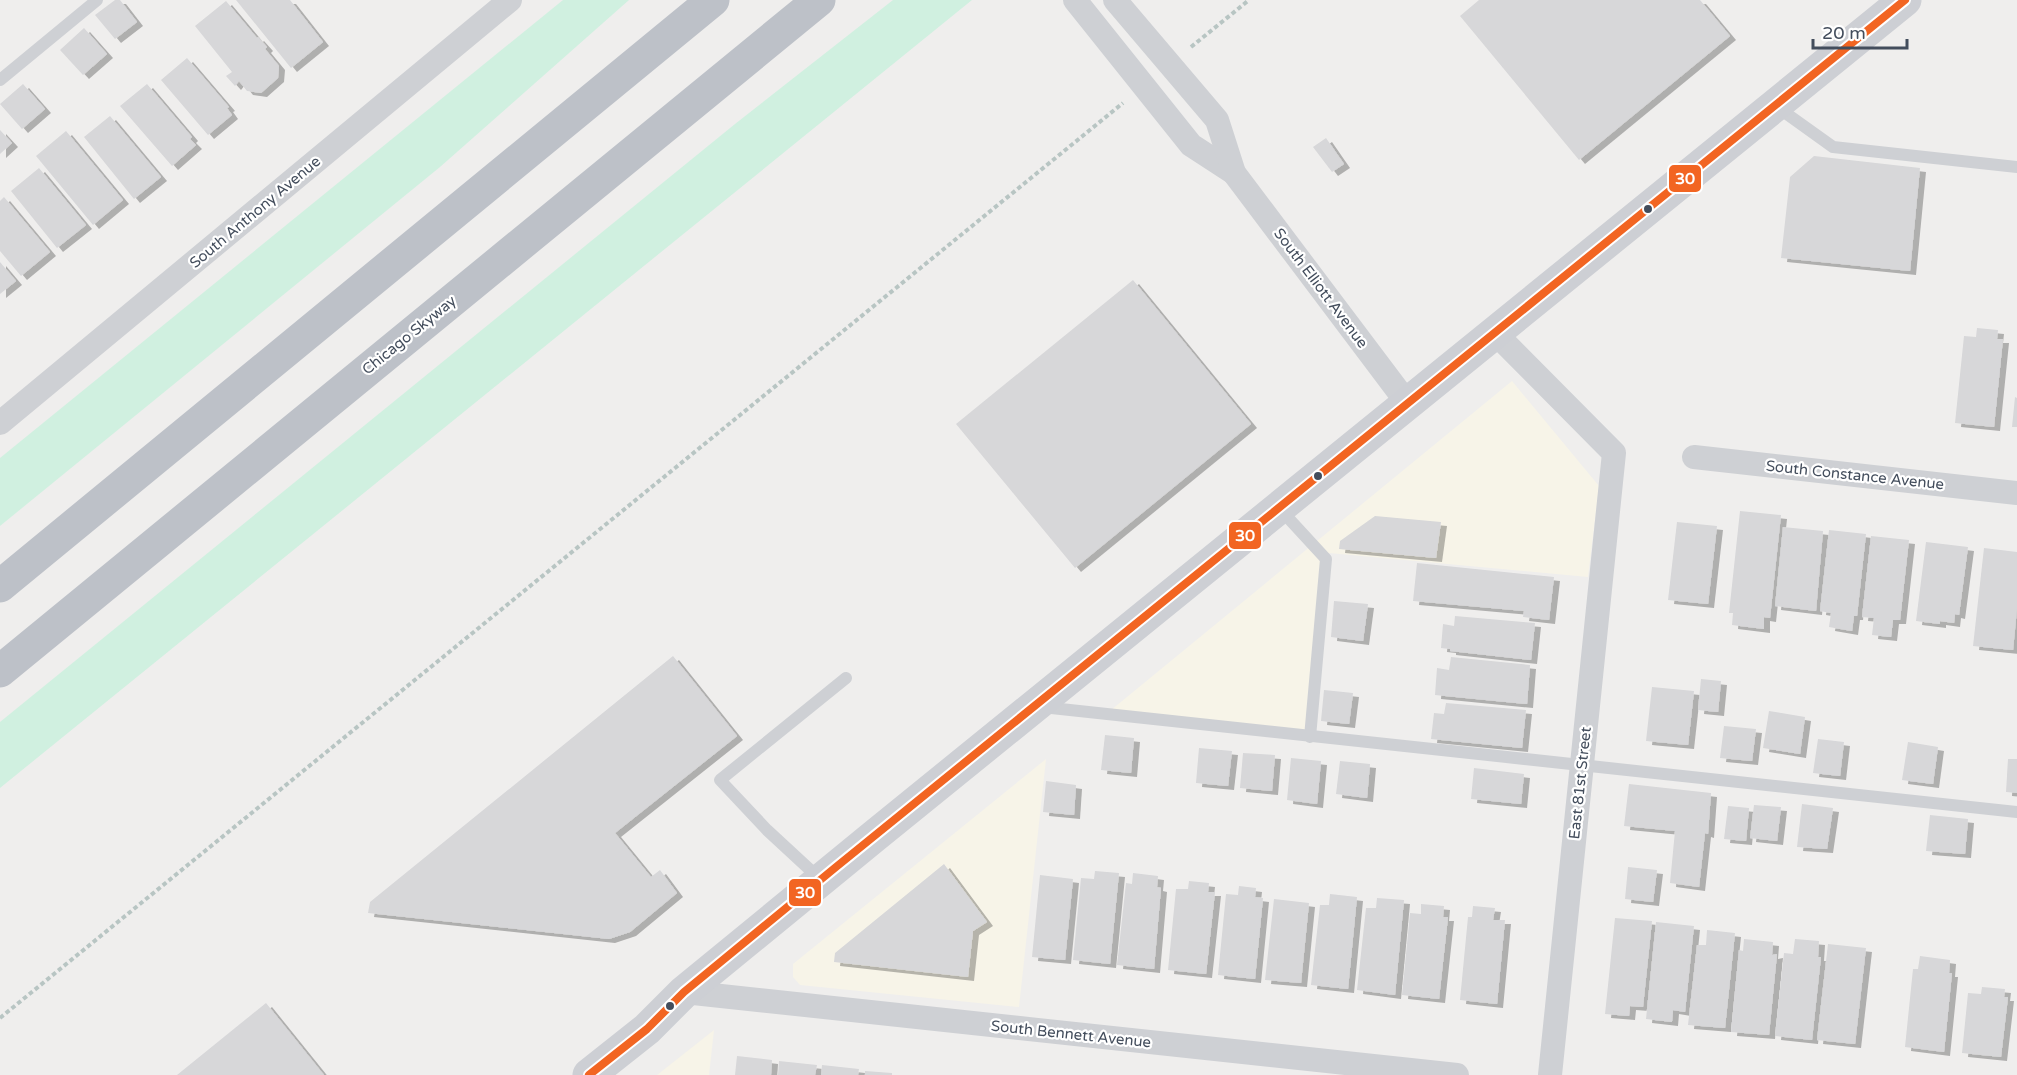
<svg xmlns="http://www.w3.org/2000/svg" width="2017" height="1075" font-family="'Varela Round',sans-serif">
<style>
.commercial{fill:#f7f4e8}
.green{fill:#d0f0e0}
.building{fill:#d7d7d9;filter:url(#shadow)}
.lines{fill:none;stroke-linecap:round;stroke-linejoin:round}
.path{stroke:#b8c5c3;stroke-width:4;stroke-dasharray:4.5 3;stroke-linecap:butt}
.lane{stroke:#ced0d4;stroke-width:12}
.street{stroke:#ced0d4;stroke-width:24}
.secondary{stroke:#cdcfd4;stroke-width:33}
.highway{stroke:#bdc1c8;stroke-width:33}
.bus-1-casing{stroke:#fff;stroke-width:12}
.bus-1{stroke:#f26522;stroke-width:8}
.bus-dot{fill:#434d5c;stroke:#fff;stroke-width:2}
.labels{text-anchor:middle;stroke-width:4.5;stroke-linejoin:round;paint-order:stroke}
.street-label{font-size:15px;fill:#434d5c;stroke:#fff}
.line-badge{stroke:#fff;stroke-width:2}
.badge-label{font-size:16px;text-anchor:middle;font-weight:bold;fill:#fff}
</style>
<defs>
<filter id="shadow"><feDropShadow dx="6" dy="4" stdDeviation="0" flood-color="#0004"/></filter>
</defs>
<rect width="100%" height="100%" fill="#efeeed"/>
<g class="commercial">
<path d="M1512 381 1599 486 1588 577 1329 553 1326 559 1310 737 1105 715Z"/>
<path d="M1046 759 1019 1007 800 985 793 977V964Z"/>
<path d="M714 1030 709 1075H657Z"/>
</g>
<g class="green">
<path d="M563 0H629L440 167 0 526V458Z"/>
<path d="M893 0H972L0 788V722L735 124Z"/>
</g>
<g class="building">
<path d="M115 0H120L137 22 115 39 95 15Z"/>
<path d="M236 0H290L323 42 291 68Z"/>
<path d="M1479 0H1700L1730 36 1579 160 1460 16Z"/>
<path d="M226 1 257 38 258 37 267 47 265 49 279 66 278 78 261 93 247 91 239 81 235 86 226 76 232 72 195 26Z"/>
<path d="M84 28 107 54 83 75 60 50Z"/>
<path d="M187 58 229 107 227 108 232 115 208 135 161 80Z"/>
<path d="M23 84 45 109 22 129 0 104Z"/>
<path d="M147 84 192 137 190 139 196 145 172 166 120 106Z"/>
<path d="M110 116 161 177 134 199 84 137Z"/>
<path d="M0 130 12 143 0 154Z"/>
<path d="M66 131 123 200 93 225 36 156Z"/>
<path d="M1326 138 1344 164 1332 172 1313 147Z"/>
<path d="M1814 156 1920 168 1910 271 1781 258 1790 177Z"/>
<path d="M39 168 86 225 57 248 11 191Z"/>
<path d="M4 197 50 252 21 276 0 251V201Z"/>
<path d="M0 262 16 281 0 294Z"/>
<path d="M1133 280 1251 424 1075 568 956 424Z"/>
<path d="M1977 328 1998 330 1997 339H2003L1994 427 1955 423 1964 336 1976 337Z"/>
<path d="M2015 397 2017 398V427H2012Z"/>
<path d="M1740 511 1781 515 1770 618 1764 617V629L1732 625 1733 613H1729Z"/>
<path d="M1375 516 1441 522 1436 558 1339 549 1340 541Z"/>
<path d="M1677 522 1717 526 1708 604 1668 600Z"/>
<path d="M1783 527 1823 531 1816 611 1775 606Z"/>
<path d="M1829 530 1866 534 1857 616H1854L1852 631 1829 627 1831 613 1820 611Z"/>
<path d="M1871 536 1909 540 1900 620H1893L1891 637 1872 635 1874 618 1862 617Z"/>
<path d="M1926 542 1968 547 1959 615 1955 614 1954 623 1940 621V624L1916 621Z"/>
<path d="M1984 548 2017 552V609L2013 650 1973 646Z"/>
<path d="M1417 563 1554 577 1549 620 1523 617 1524 611 1413 601Z"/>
<path d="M1334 601 1368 604 1363 641 1331 637Z"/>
<path d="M1455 616 1535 623 1531 660 1450 651V649L1441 648 1443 624 1454 626Z"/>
<path d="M673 656 737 736 615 833 651 877 660 870 677 893 630 932 609 939 368 913 370 902Z"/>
<path d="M1451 657 1530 665 1527 704 1435 695 1437 668 1449 670Z"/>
<path d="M1701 679 1721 681 1718 712 1698 710Z"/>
<path d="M1652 687 1694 691 1688 745 1646 741Z"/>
<path d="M1324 690 1353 693 1349 724 1321 721Z"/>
<path d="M1446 703 1526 710 1522 748 1431 739 1434 713 1444 714Z"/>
<path d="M1769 711 1805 717 1800 754 1763 748Z"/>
<path d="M1724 726 1756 729 1752 761 1720 758Z"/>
<path d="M1105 735 1134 738 1131 773 1101 770Z"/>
<path d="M1818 739 1844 742 1840 776 1813 773Z"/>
<path d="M1908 742 1938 747 1933 784 1902 780Z"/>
<path d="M1199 748 1232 751 1228 786 1196 783Z"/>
<path d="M1243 753 1275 755 1272 791 1240 788Z"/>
<path d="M1291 758 1321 761 1317 804 1287 800Z"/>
<path d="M2008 759H2017V793L2006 792Z"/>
<path d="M1340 761 1370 764 1367 798 1336 794Z"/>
<path d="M1474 768 1524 774 1521 804 1471 799Z"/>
<path d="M1046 781 1076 785 1074 815 1043 812Z"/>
<path d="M1629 784 1711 793 1708 834 1705 833 1699 887 1670 883 1675 831 1624 826Z"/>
<path d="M1802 804 1833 808 1827 849 1797 847Z"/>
<path d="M1754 805 1781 807 1777 841 1750 838Z"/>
<path d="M1728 806 1749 808 1746 841 1724 839Z"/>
<path d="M1930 815 1968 819 1965 854 1926 851Z"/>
<path d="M944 864 987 922 973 931 968 977 834 962 835 953Z"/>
<path d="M1628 867 1657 870 1653 902 1625 899Z"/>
<path d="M1095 871 1119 873 1110 964 1073 960 1081 878 1094 879Z"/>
<path d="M1133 873 1158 876 1157 887 1161 888 1154 969 1117 965 1126 883 1132 884Z"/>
<path d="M1040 875 1073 879 1065 960 1032 957Z"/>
<path d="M1189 881 1209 883 1208 892H1215L1206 974 1168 970 1176 889H1188Z"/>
<path d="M1239 886 1256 888 1255 897 1263 898 1255 979 1218 975 1226 894 1238 895Z"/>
<path d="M1330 894 1357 897 1348 989 1311 985 1320 905H1329Z"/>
<path d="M1377 898 1404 900 1395 995 1357 990 1366 908H1376Z"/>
<path d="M1274 899 1309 903 1301 983 1265 980Z"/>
<path d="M1421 904 1444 906 1443 917H1448L1439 999 1402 995 1410 913 1421 914Z"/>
<path d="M1473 906 1495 908 1493 920H1505L1497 1004 1460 1000 1468 917H1472Z"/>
<path d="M1615 918 1652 921 1643 1007 1630 1006 1629 1016 1605 1014Z"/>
<path d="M1656 922 1694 926 1685 1012 1673 1010 1672 1022 1646 1019Z"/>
<path d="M1707 930 1735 933 1725 1028 1688 1025 1697 945H1706Z"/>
<path d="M1744 939 1773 942 1772 955 1777 954 1769 1035 1731 1032 1739 950 1743 951Z"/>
<path d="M1795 939 1819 941 1818 957H1821L1812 1040 1775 1036 1784 953 1793 954Z"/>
<path d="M1828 944 1866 948 1855 1044 1817 1040Z"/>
<path d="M1920 956 1950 960 1949 973H1952L1944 1052 1905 1047 1913 969H1918Z"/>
<path d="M1982 987 2005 989 2004 997H2008L2001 1057 1962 1053 1968 993 1981 994Z"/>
<path d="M266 1003 324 1075H177Z"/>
<path d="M737 1056 772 1060 771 1075H735Z"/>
<path d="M779 1061 817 1065 815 1075H778Z"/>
<path d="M822 1065 859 1069 858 1075H821Z"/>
<path d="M865 1071 892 1073V1075H865Z"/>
</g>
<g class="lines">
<g class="path">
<path d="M1191 47 1249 0"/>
<path d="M0 1018 1123 103"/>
</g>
<g class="lane">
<path d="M0 80 97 0"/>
<path d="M1777 107 1833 147 2017 167"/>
<path d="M1279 508 1326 559 1310 737"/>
<path d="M1042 707 2017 812"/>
<path d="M820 879 767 830 720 780 846 678"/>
</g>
<g class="street">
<path d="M1075 0 1191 145 1234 173"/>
<path d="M1115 0 1217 120 1234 173 1408 404"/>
<path d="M1495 333 1614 453 1550 1075"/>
<path d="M0 423 510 0"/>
<path d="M1694 457 2017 493"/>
<path d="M684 992 1457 1075"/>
</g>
<path class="secondary" d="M589 1075 647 1029 684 992C1089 659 1498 331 1905 0"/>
<g class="highway">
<path d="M0 586 713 0"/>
<path d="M0 671 819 0"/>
</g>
<g class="bus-1-casing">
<path id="bus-1" d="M589 1075 647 1029 684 992 836 867 1905 0"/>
</g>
<use href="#bus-1" class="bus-1"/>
</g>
<g class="bus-dot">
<circle cx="1648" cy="209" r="5"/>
<circle cx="1318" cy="476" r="5"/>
<circle cx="670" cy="1006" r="5"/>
</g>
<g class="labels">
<g class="street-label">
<text transform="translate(255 212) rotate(-40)" y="5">South Anthony Avenue</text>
<text transform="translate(1321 288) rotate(53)" y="5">South Elliott Avenue</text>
<text transform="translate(409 335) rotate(-39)" y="5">Chicago Skyway</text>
<text transform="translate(1855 475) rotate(6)" y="5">South Constance Avenue</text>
<text transform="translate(1580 783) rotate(-84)" y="5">East 81st Street</text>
<text transform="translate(1071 1034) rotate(6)" y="5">South Bennett Avenue</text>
</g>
</g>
<g class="line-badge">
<rect x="1668" y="164" width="34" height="29" rx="6" fill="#f26522"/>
<rect x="1228" y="521" width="34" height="29" rx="6" fill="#f26522"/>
<rect x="788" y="878" width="34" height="29" rx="6" fill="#f26522"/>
</g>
<g class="badge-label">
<text x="1685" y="184">30</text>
<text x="1245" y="541">30</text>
<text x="805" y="898">30</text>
</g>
<path d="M1813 39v9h94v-9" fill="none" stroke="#434d5c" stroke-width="3"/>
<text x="1822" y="39" font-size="18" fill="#434d5c" stroke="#ffffff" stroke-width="4.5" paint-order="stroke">20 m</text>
</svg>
